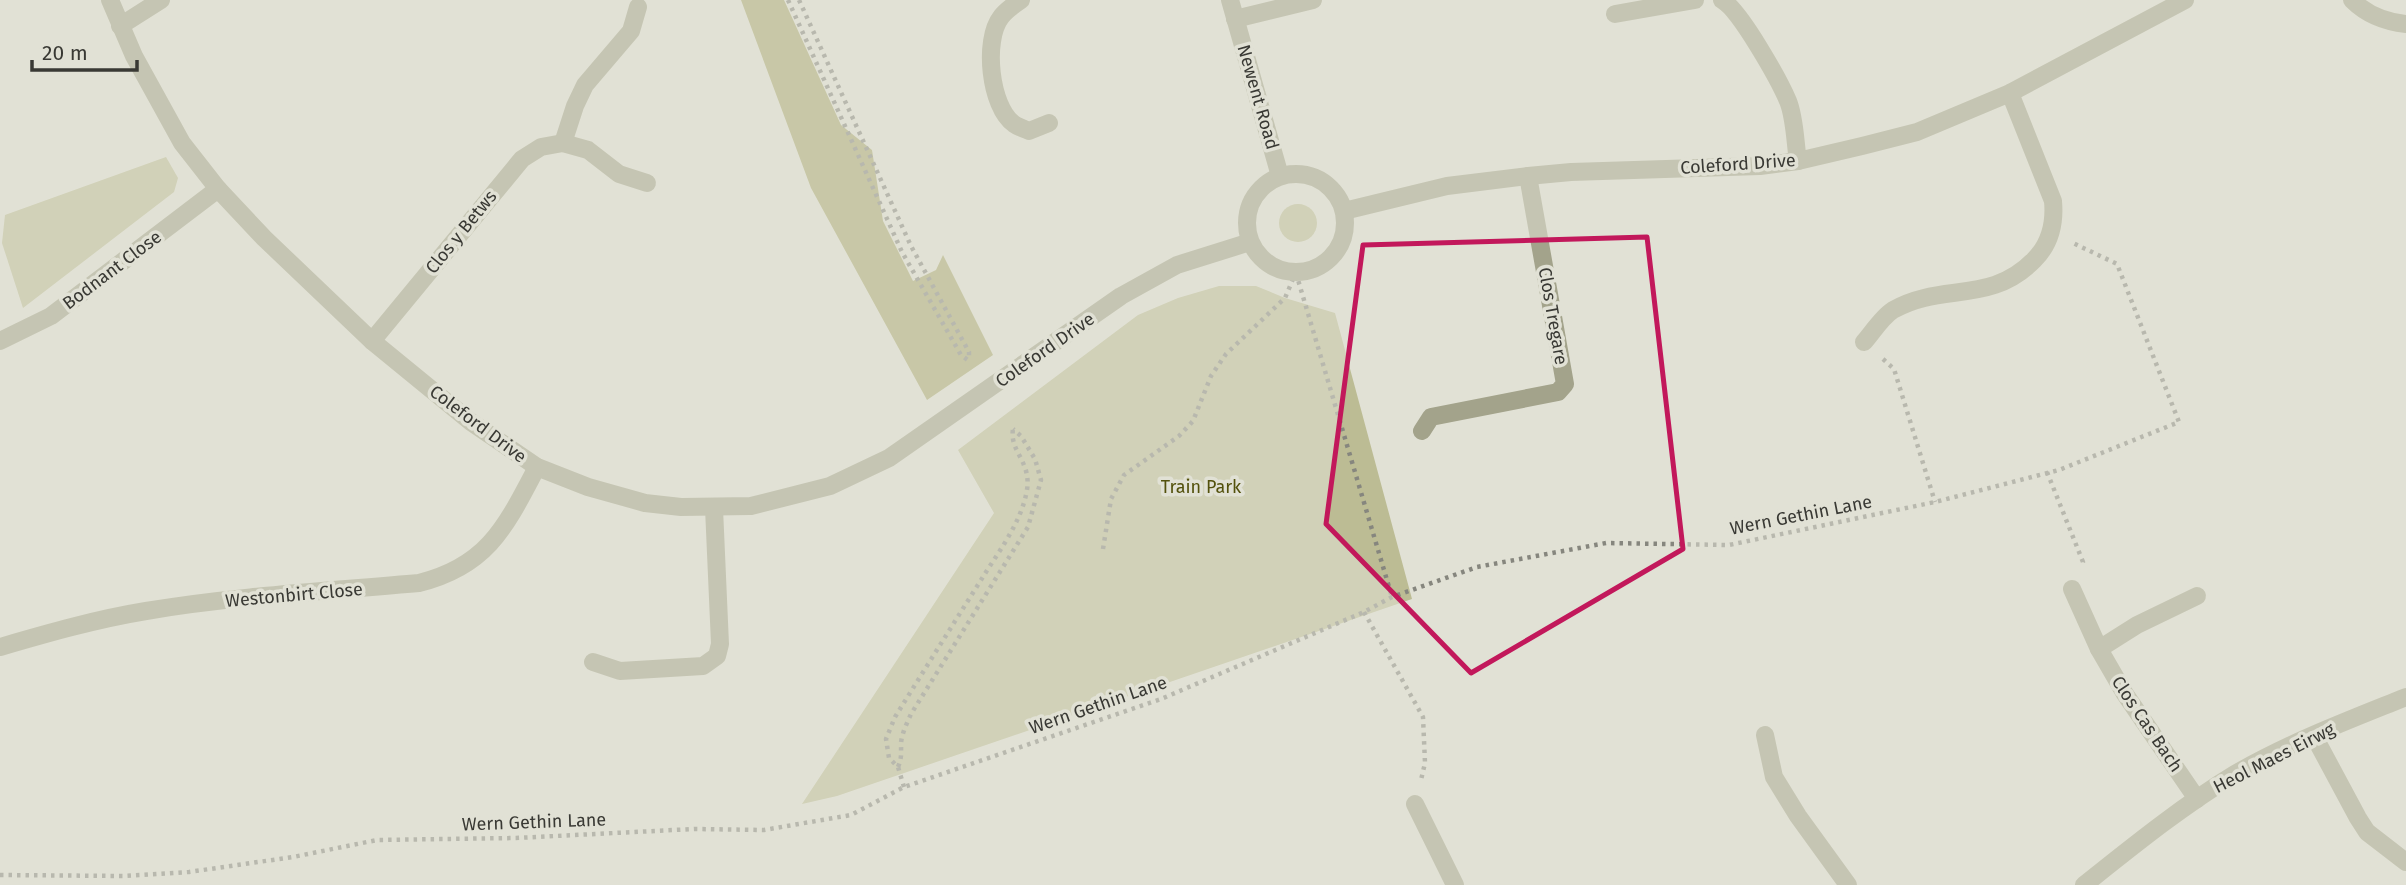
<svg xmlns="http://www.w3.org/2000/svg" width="2406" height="885" font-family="'Fira Sans',sans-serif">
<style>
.green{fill:#bcbc94}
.forest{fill:#a8a76f}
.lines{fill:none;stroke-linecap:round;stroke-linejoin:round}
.path{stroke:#86867e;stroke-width:4.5;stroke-dasharray:3.5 5;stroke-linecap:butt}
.street{stroke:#a3a38b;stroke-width:18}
.marked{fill:none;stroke:#c2185b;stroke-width:5;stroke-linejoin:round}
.labels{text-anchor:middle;stroke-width:7;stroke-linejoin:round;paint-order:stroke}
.street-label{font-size:18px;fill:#393934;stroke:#e1e1d5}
.park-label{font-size:18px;fill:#53510c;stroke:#e1e1d5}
</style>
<rect width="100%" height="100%" fill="#e1e1d5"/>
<g class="green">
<path d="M166 157 178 178 174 192 23 308 2 243 5 215Z"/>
<circle cx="1298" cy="223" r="19"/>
<path d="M1219 286H1256L1285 298 1335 313 1412 599 837 796 802 804 994 513 958 450 1138 315 1178 298Z"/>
</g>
<path class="forest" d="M741 0H784L841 125 872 150 883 221 913 281 936 270 943 255 993 355 927 400 811 188Z"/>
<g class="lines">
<g class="path">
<path d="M788 0 902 252 961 355 969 361"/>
<path d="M799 0 911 246 969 352V360"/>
<path d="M1296 273 1392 597"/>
<path d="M1883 359 1894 369 1935 502"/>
<path d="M2047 472 2083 562 2081 566"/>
<path d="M1103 549 1111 499 1124 475 1179 436 1193 421 1211 376 1226 354 1285 298 1296 272"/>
<path d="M1364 612 1423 717 1425 763 1421 780"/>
<path d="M898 767C902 758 901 753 901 743 902 733 907 723 911 714L1028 527 1041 480 1035 459 1021 436 1013 429"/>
<path d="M904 787 898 767 889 758 886 739 895 717C923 672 952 626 981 580 997 554 1019 526 1026 495 1034 462 1009 453 1013 429"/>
<path d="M0 875 123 876 189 872 293 857 377 840 516 838 694 829 764 830 851 815 904 787 1161 699 1364 612 1392 597 1477 567 1606 543 1729 545 1935 502 2059 470 2179 422 2117 264 2073 243"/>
</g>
<g class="street">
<path d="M110 0 134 56 182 143 218 189 264 238 372 341 471 422 537 467 588 487 645 503 681 507 751 506 830 486 889 458 1121 296 1177 265 1250 242"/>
<path d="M1021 0C1014 5 1006 10 1001 17 983 40 990 107 1014 124 1018 127 1025 129 1029 131L1049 123"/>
<path d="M1230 0 1280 176"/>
<path d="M1722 0C1740 10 1779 80 1788 101 1795 118 1795 142 1798 161"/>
<path d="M2352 0C2366 14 2386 22 2406 24"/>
<path d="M1615 14 1695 0"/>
<path d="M1235 19 1313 0"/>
<path d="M120 26 161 0"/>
<path d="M563 143 588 150 619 174 647 183"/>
<circle cx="1296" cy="223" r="49"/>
<path d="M1344 211 1447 186 1528 176 1571 172 1760 166 1798 161 1862 146 1917 132 2010 93 2185 0"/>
<path d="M0 341 51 316 218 189"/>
<path d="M372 341 522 159 541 147 563 143 575 106 585 85 631 31 638 7"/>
<path d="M1864 342C1872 333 1882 317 1893 310 1942 282 1990 305 2034 260 2050 244 2055 223 2053 201L2010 93"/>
<path d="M1422 431 1431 417 1558 392 1565 384 1528 176"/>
<path d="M2072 589 2099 649 2125 694 2197 799"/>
<path d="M0 647C48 633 97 619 146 611 236 596 328 591 419 583 488 566 506 526 537 467"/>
<path d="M2099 649 2137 625 2197 596"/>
<path d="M593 662 620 671 703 666 717 656 720 644 714 508"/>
<path d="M1765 735 1774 777 1798 816 1848 885"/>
<path d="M2314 736 2358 818 2367 832 2406 862"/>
<path d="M1415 804 1455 885"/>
<path d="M2084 885C2133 846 2181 807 2235 774 2288 743 2349 720 2406 697"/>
</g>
</g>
<path d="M0 0H2406V885H0ZM1647 237 1683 549 1471 673 1326 524 1363 245Z" fill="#e1e1d5" fill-opacity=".55" fill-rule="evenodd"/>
<path class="marked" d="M1647 237 1683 549 1471 673 1326 524 1363 245Z"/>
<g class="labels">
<g class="street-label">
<text transform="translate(1258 97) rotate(74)" y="6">Newent Road</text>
<text transform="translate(1738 164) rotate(-4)" y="6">Coleford Drive</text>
<text transform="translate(461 232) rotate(-51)" y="6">Clos y Betws</text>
<text transform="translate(112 270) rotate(-37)" y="6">Bodnant Close</text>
<text transform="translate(1553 316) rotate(80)" y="6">Clos Tregare</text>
<text transform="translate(1045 350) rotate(-35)" y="6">Coleford Drive</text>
<text transform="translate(478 424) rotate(37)" y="6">Coleford Drive</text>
<text transform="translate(1801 515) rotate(-11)" y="6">Wern Gethin Lane</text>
<text transform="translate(294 595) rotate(-5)" y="6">Westonbirt Close</text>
<text transform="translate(1098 705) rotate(-19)" y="6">Wern Gethin Lane</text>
<text transform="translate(2147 724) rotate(56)" y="6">Clos Cas Bach</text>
<text transform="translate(2274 758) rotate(-27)" y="6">Heol Maes Eirwg</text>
<text transform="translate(534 822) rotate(-2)" y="6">Wern Gethin Lane</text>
</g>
<g class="park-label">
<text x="1201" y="493">Train Park</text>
</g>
</g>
<path d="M32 60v10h105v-10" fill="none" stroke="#393934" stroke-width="3.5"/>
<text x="42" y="60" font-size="21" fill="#393934" stroke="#e1e1d5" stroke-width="5" paint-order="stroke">20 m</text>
</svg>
